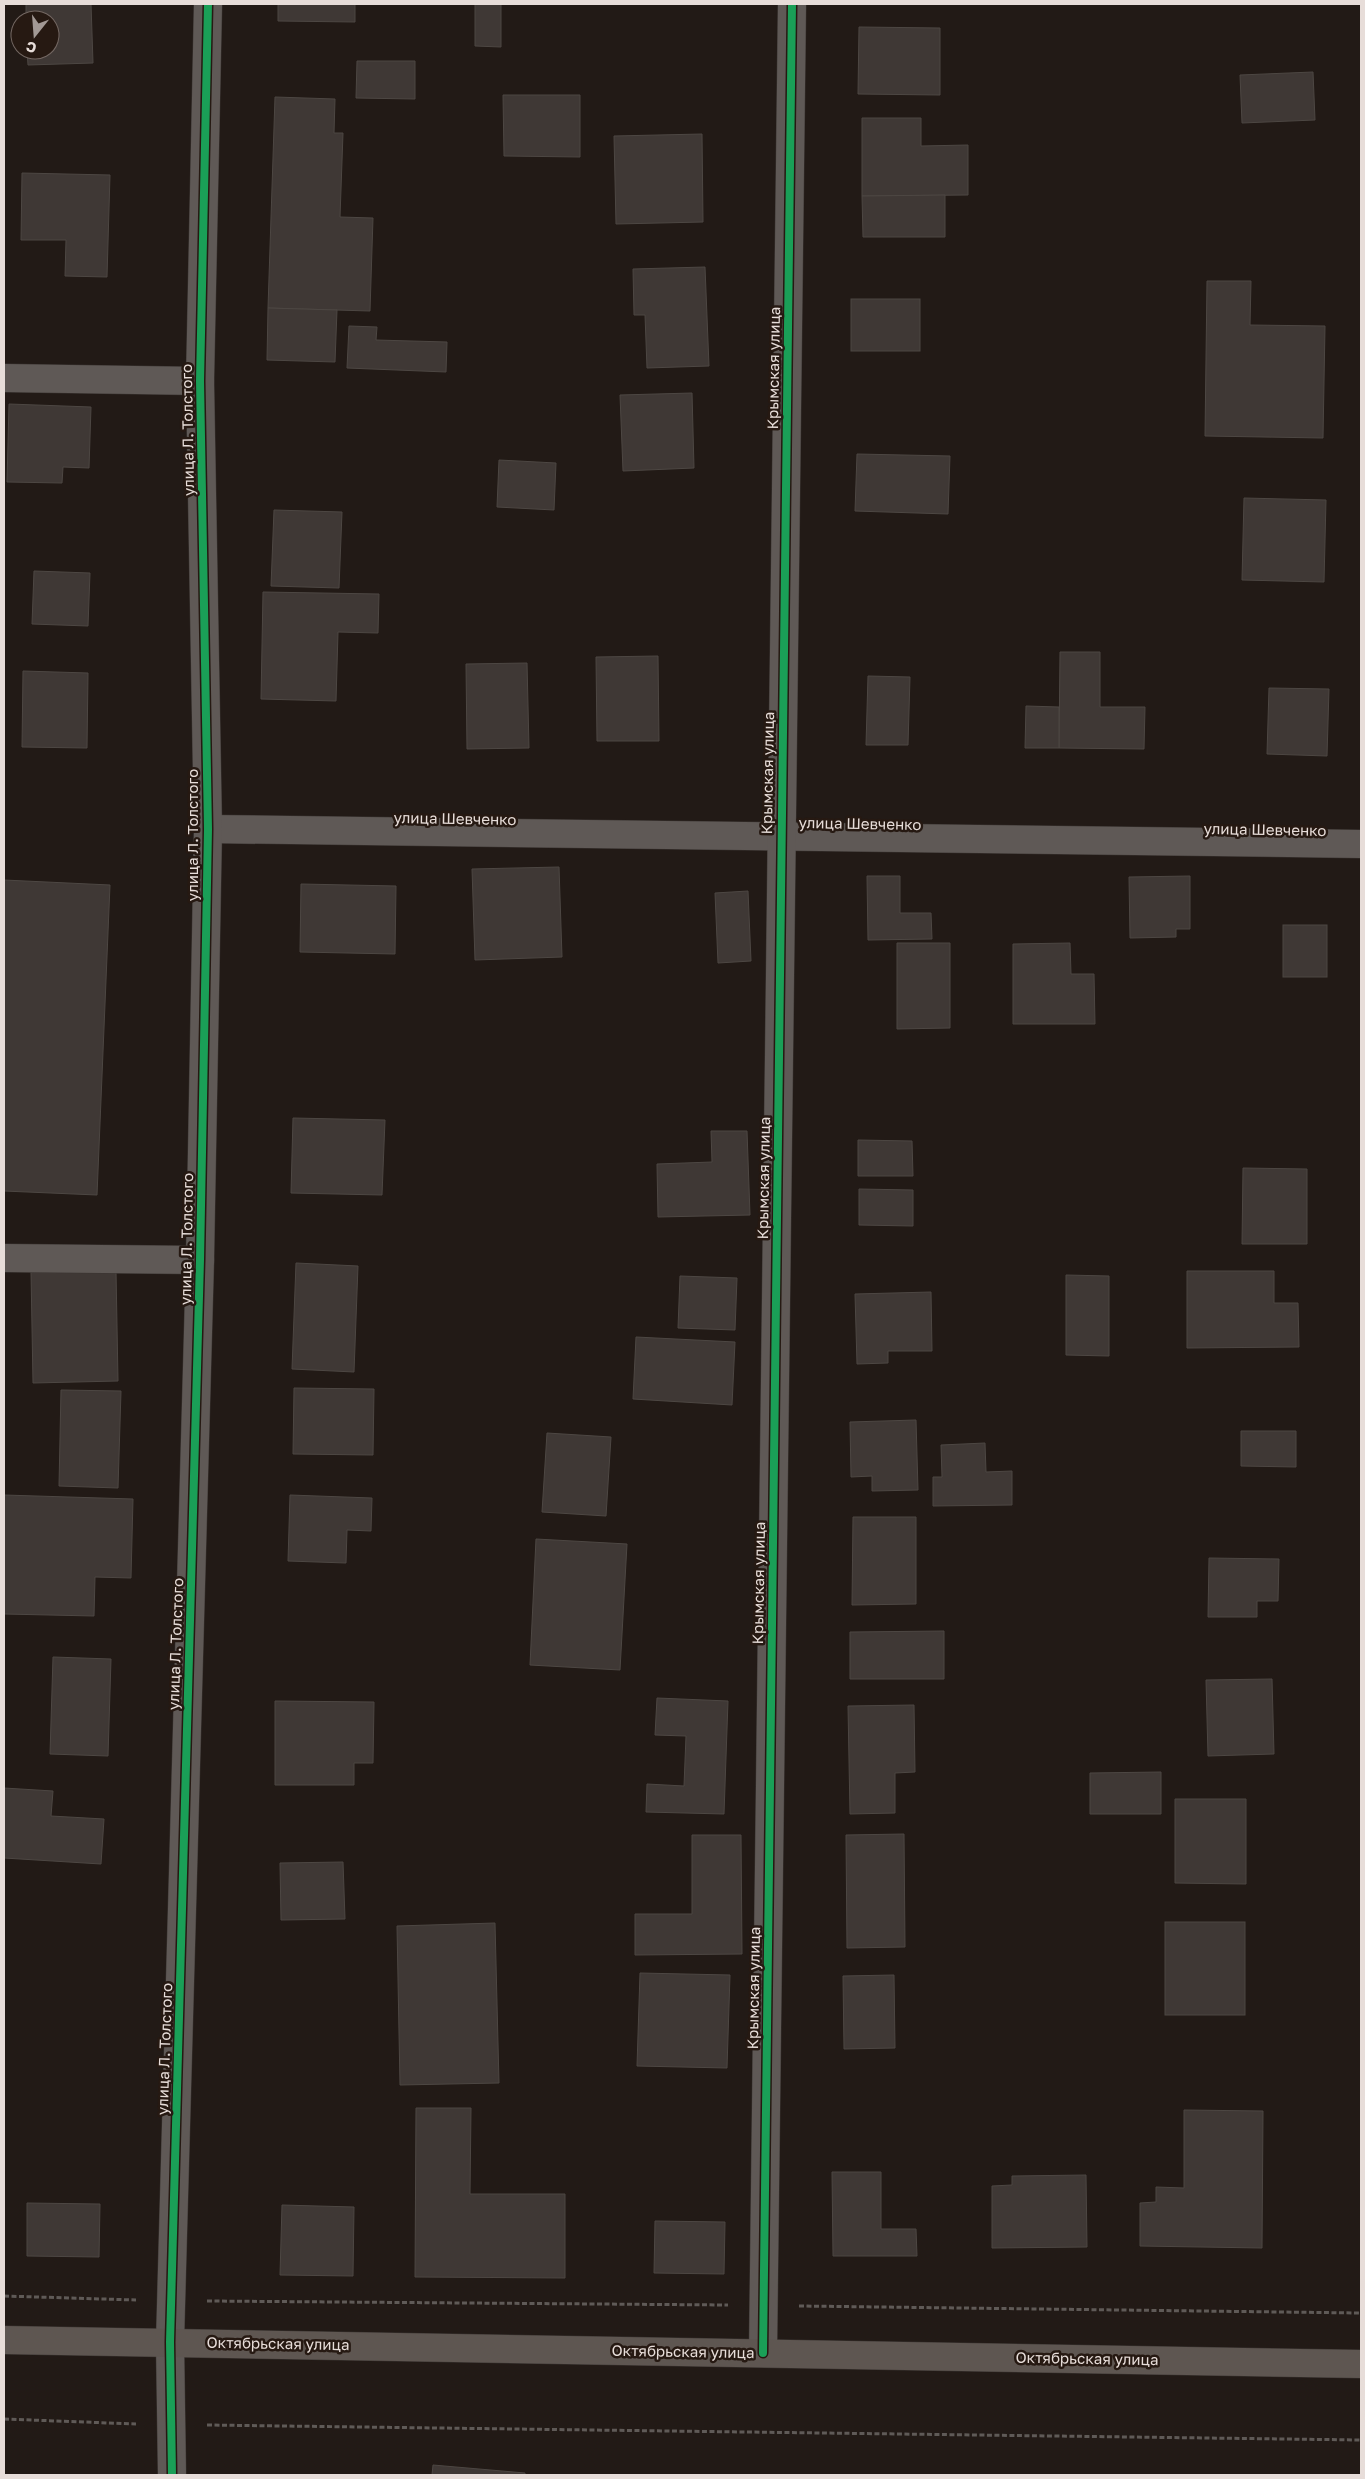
<svg xmlns="http://www.w3.org/2000/svg" width="1365" height="2479" font-family="'Golos Text',sans-serif">
<style>
.building{fill:#3f3835;stroke:#4d4743}
.lines{fill:none;stroke-linecap:round;stroke-linejoin:round}
.street-casing{stroke:#3b3532;stroke-width:29}
.secondary-casing{stroke:#3b3532;stroke-width:29}
.path{stroke:#5f5a57;stroke-width:3;stroke-dasharray:5 2.5;stroke-linecap:butt}
.street{stroke:#5f5956;stroke-width:28}
.secondary{stroke:#5e5651;stroke-width:28}
.cycleway-casing{stroke:#261912;stroke-width:11}
.cycleway{stroke:#1a9f57;stroke-width:8}
.labels{text-anchor:middle;stroke-width:5;stroke-linejoin:round;paint-order:stroke}
.street-label{font-size:15px;fill:#e7ddd9;stroke:#261912}
</style>
<rect width="100%" height="100%" fill="#221a16"/>
<g class="building">
<path d="M26 4H91L93 63 28 65 27 50H50V20H26Z"/>
<path d="M278 4H355V22L278 21Z"/>
<path d="M475 4H501V47L475 46Z"/>
<path d="M859 27 940 28V95L858 94Z"/>
<path d="M357 61H415V99L356 98Z"/>
<path d="M1313 72 1315 120 1242 123 1240 75Z"/>
<path d="M503 95H580V157L504 156Z"/>
<path d="M275 97 335 99 334 133H343L340 217 373 218 370 311 268 308Z"/>
<path d="M862 118H921V146L968 145V195L862 196Z"/>
<path d="M702 134 703 222 616 224 614 136Z"/>
<path d="M22 173 110 175 107 277 65 276 66 240H21Z"/>
<path d="M945 195V237H863L862 196Z"/>
<path d="M705 267 709 366 647 368 645 315H634L633 269Z"/>
<path d="M1207 281H1251L1250 325 1325 326 1323 438 1205 436Z"/>
<rect x="851" y="299" width="69" height="52"/>
<path d="M268 308 337 310 335 362 267 360Z"/>
<path d="M349 326 377 327 376 340 447 342 446 372 347 368Z"/>
<path d="M692 393 694 468 623 471 620 395Z"/>
<path d="M9 404 91 407 89 468 63 467 62 483 7 482Z"/>
<path d="M857 454 950 456 948 514 855 511Z"/>
<path d="M499 460 556 463 554 510 497 507Z"/>
<path d="M1244 498 1326 500 1324 582 1242 580Z"/>
<path d="M274 510 342 512 339 588 271 586Z"/>
<path d="M34 571 90 573 88 626 32 624Z"/>
<path d="M263 592 379 594 378 633 338 632 336 701 261 699Z"/>
<path d="M1060 652H1100V707H1145L1144 749 1059 748Z"/>
<path d="M658 656 659 741H597L596 657Z"/>
<path d="M527 663 529 748 467 749 466 664Z"/>
<path d="M23 671 88 673 87 748 22 747Z"/>
<path d="M868 676 910 677 908 745H866Z"/>
<path d="M1269 688 1329 689 1327 756 1267 754Z"/>
<path d="M1026 706 1059 707V748H1025Z"/>
<path d="M559 867 562 957 475 960 472 869Z"/>
<path d="M867 876H900V913H931L932 939 868 940Z"/>
<path d="M1190 876V929H1176V937L1130 938 1129 877Z"/>
<path d="M4 880 110 885 97 1195 4 1191Z"/>
<path d="M301 884 396 886 395 954 300 952Z"/>
<path d="M748 891 751 961 718 963 715 893Z"/>
<rect x="1283" y="925" width="44" height="52"/>
<path d="M897 943H950V1028L897 1029Z"/>
<path d="M1070 943 1071 974H1094L1095 1024H1013V944Z"/>
<path d="M293 1118 385 1120 382 1195 291 1193Z"/>
<path d="M711 1131H747L750 1215 658 1217 657 1164 712 1162Z"/>
<path d="M858 1140 912 1141 913 1176H858Z"/>
<path d="M1243 1168 1307 1169V1244H1242Z"/>
<path d="M859 1189 913 1190V1226L859 1225Z"/>
<path d="M296 1263 358 1266 354 1372 292 1369Z"/>
<path d="M116 1271 118 1381 33 1383 31 1272Z"/>
<path d="M1187 1271H1274V1303H1298L1299 1347 1187 1348Z"/>
<path d="M1066 1275 1109 1276V1356L1066 1355Z"/>
<path d="M680 1276 737 1278 735 1330 678 1328Z"/>
<path d="M931 1292 932 1351H888V1363L857 1364 855 1294Z"/>
<path d="M636 1337 735 1342 732 1405 633 1399Z"/>
<path d="M294 1388 374 1389 373 1455 293 1454Z"/>
<path d="M61 1390 121 1391 118 1488 59 1486Z"/>
<path d="M916 1420 918 1490 872 1491V1476L851 1477 850 1422Z"/>
<path d="M1241 1431H1296V1467L1241 1466Z"/>
<path d="M547 1433 611 1437 606 1516 542 1512Z"/>
<path d="M985 1443 986 1472 1012 1471V1505L933 1506V1477H942L941 1445Z"/>
<path d="M4 1495 133 1499 131 1578 95 1577 94 1616 4 1614Z"/>
<path d="M290 1495 372 1498 371 1531 347 1530 346 1563 288 1561Z"/>
<path d="M853 1517H916V1604L852 1605Z"/>
<path d="M536 1539 627 1544 620 1670 530 1665Z"/>
<path d="M1209 1558 1279 1559 1278 1601H1257V1617H1208Z"/>
<path d="M944 1631V1679H850V1632Z"/>
<path d="M53 1657 111 1659 108 1756 50 1754Z"/>
<path d="M1272 1679 1274 1754 1208 1756 1206 1680Z"/>
<path d="M657 1698 728 1701 724 1814 646 1812 647 1784 684 1786 686 1736 655 1735Z"/>
<path d="M275 1701 374 1702 373 1763H354V1785H275Z"/>
<path d="M914 1705 915 1772 895 1773V1813L850 1814 848 1706Z"/>
<path d="M1161 1772V1814H1090V1773Z"/>
<path d="M4 1788 53 1791 51 1816 104 1819 101 1864 4 1858Z"/>
<path d="M1175 1799H1246V1884L1175 1883Z"/>
<path d="M904 1834 905 1947 847 1948 846 1835Z"/>
<path d="M692 1835H741L742 1954 635 1955V1914H692Z"/>
<path d="M343 1862 345 1919 281 1920 280 1863Z"/>
<rect x="1165" y="1922" width="80" height="93"/>
<path d="M495 1923 499 2083 400 2085 397 1926Z"/>
<path d="M640 1973 730 1975 727 2068 637 2066Z"/>
<path d="M894 1975 895 2048 844 2049 843 1976Z"/>
<path d="M416 2108H471L470 2194H565V2278L415 2277Z"/>
<path d="M1184 2110 1263 2111 1262 2248 1140 2246V2203L1156 2202V2187L1184 2188Z"/>
<path d="M832 2172H881V2229H916L917 2256H833Z"/>
<path d="M1086 2175 1087 2247 992 2248V2186L1012 2185V2176Z"/>
<path d="M27 2203 100 2204 99 2257 27 2256Z"/>
<path d="M282 2205 354 2207 353 2276 280 2275Z"/>
<path d="M655 2221 725 2222 724 2274 654 2273Z"/>
<path d="M433 2465 525 2473V2475H432Z"/>
</g>
<g class="lines">
<g class="street-casing">
<g id="street">
<path d="M4 378 200 381"/>
<path d="M208 829 1361 844"/>
<path d="M4 1258 200 1260"/>
<path d="M763 2353 792 4"/>
<path d="M172 2475 170 2342 200 1260 208 829 200 381 208 4"/>
</g>
</g>
<g class="secondary-casing">
<path id="secondary" d="M4 2340 1361 2364"/>
</g>
<g class="path">
<path d="M4 2296 136 2300"/>
<path d="M207 2301 728 2305"/>
<path d="M799 2306 1361 2313"/>
<path d="M4 2419 136 2424"/>
<path d="M207 2425 1361 2440"/>
</g>
<use href="#street" class="street"/>
<use href="#secondary" class="secondary"/>
<g class="cycleway-casing">
<g id="cycleway">
<path d="M763 2353 792 4"/>
<path d="M172 2475 170 2342 200 1260 208 829 200 381 208 4"/>
</g>
</g>
<use href="#cycleway" class="cycleway"/>
</g>
<g class="labels">
<g class="street-label">
<text transform="translate(774 368) rotate(-89)" y="5">Крымская улица</text>
<text transform="translate(188 430) rotate(-91)" y="5">улица Л. Толстого</text>
<text transform="translate(768 773) rotate(-89)" y="5">Крымская улица</text>
<text transform="translate(455 819) rotate(1)" y="5">улица Шевченко</text>
<text transform="translate(860 824) rotate(1)" y="5">улица Шевченко</text>
<text transform="translate(1265 830) rotate(1)" y="5">улица Шевченко</text>
<text transform="translate(193 835) rotate(-90)" y="5">улица Л. Толстого</text>
<text transform="translate(764 1178) rotate(-89)" y="5">Крымская улица</text>
<text transform="translate(187 1239) rotate(-89)" y="5">улица Л. Толстого</text>
<text transform="translate(759 1583) rotate(-89)" y="5">Крымская улица</text>
<text transform="translate(176 1644) rotate(-88)" y="5">улица Л. Толстого</text>
<text transform="translate(754 1988) rotate(-89)" y="5">Крымская улица</text>
<text transform="translate(165 2049) rotate(-88)" y="5">улица Л. Толстого</text>
<text transform="translate(278 2344) rotate(1)" y="5">Октябрьская улица</text>
<text transform="translate(683 2352) rotate(1)" y="5">Октябрьская улица</text>
<text transform="translate(1087 2359) rotate(1)" y="5">Октябрьская улица</text>
</g>
</g>
<rect width="1365" height="2479" fill="none" stroke="#e7ddd9" stroke-width="10"/>
<g transform="translate(35 35) rotate(197)"><circle r="24" fill="#261912" stroke="#736762"/>
<path d="M0-4L9 19L0 12L-9 19Z" fill="#a29995"/>
<text y="-8" font-size="14" font-weight="bold" text-anchor="middle" fill="#e7ddd9">С</text>
</g>
</svg>
